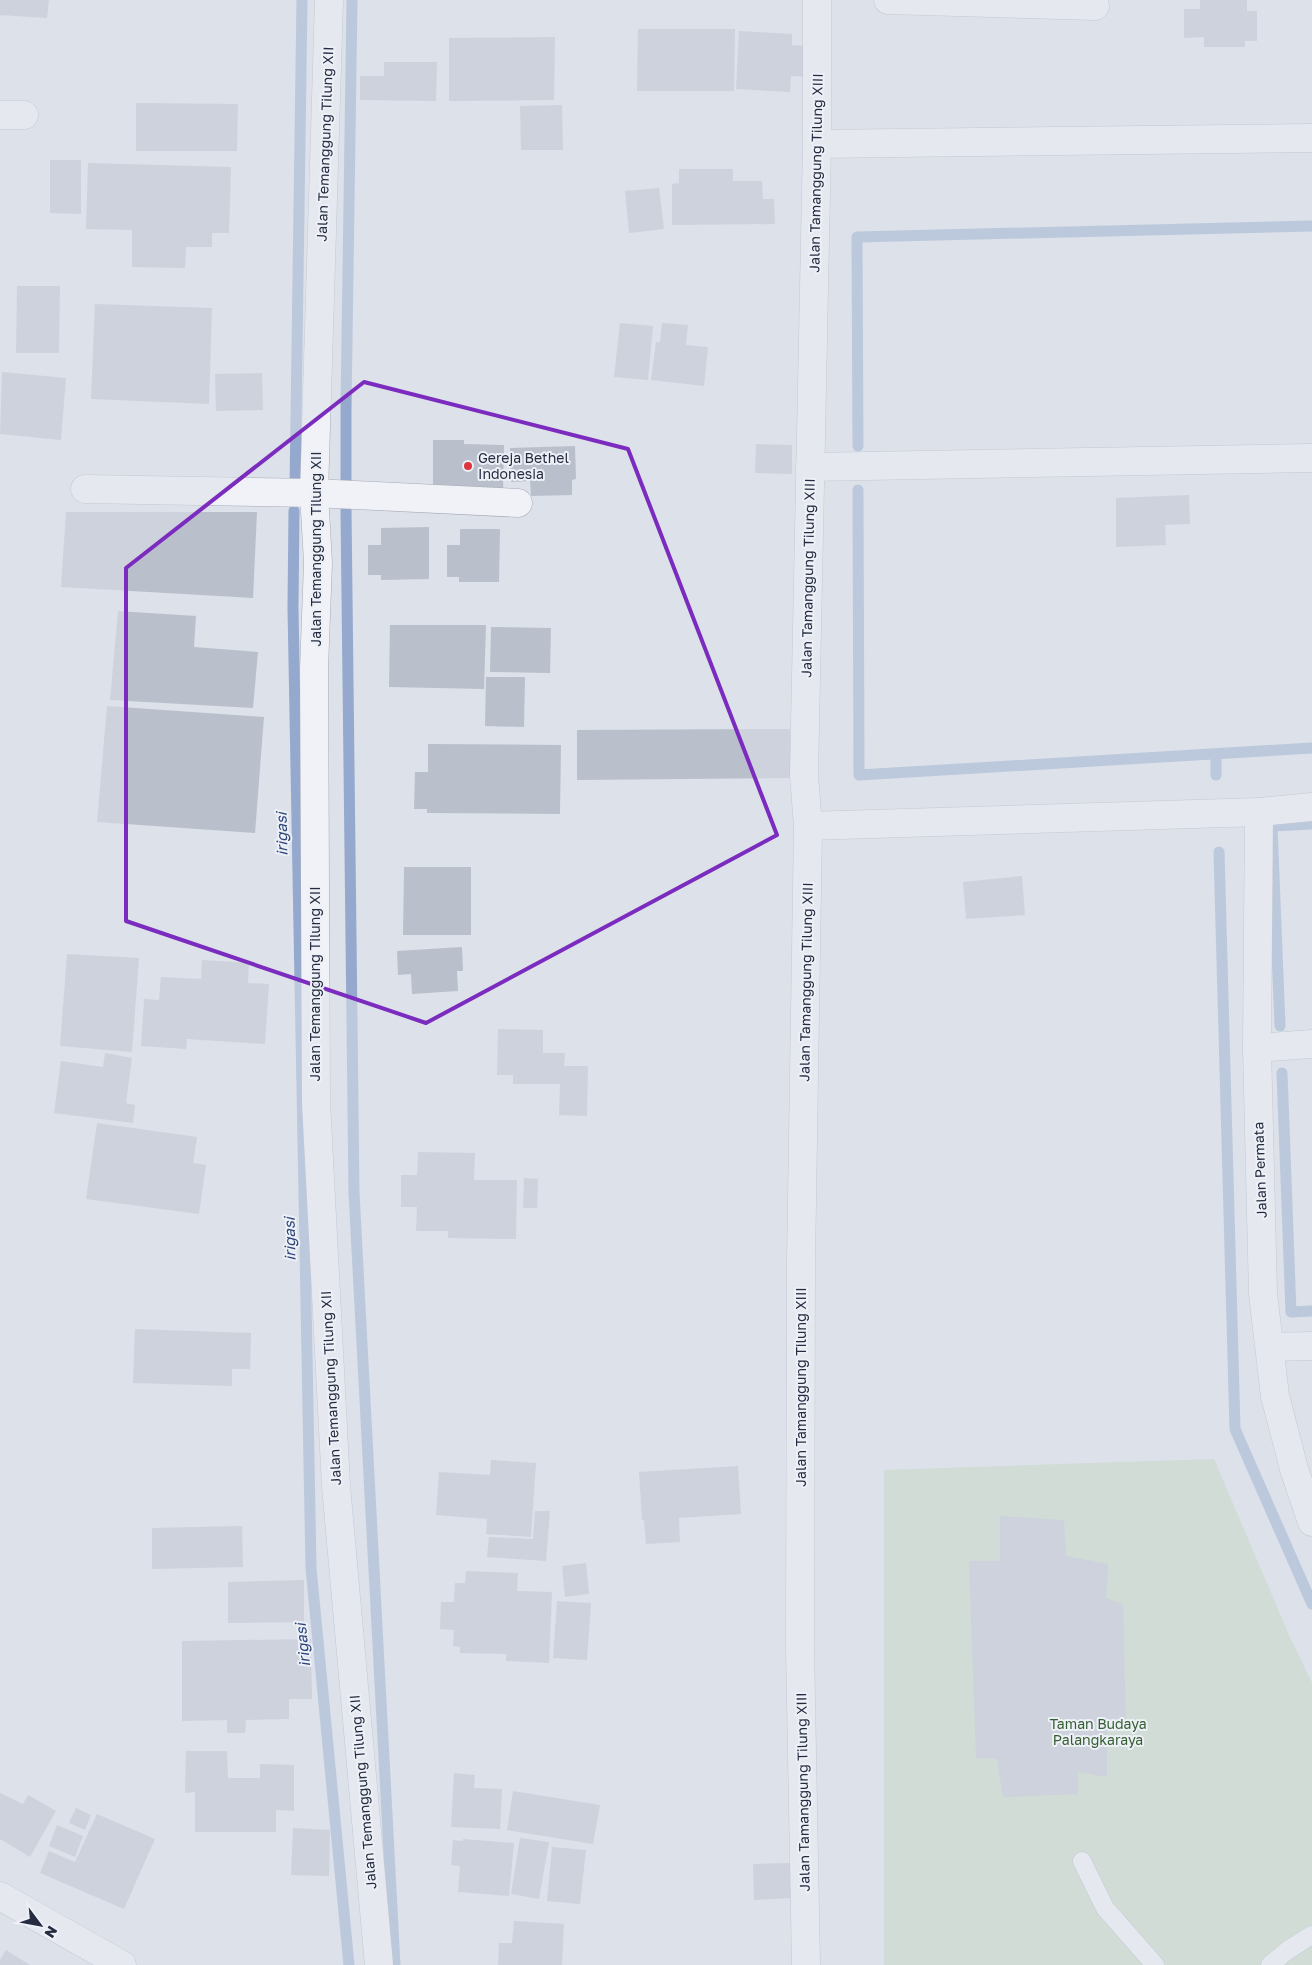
<svg xmlns="http://www.w3.org/2000/svg" width="1312" height="1965" font-family="'Golos Text',sans-serif">
<style>
.green{fill:#c1d4bd}
.lines{fill:none;stroke-linecap:round;stroke-linejoin:round}
.stream{stroke:#94a9cd;stroke-width:11}
.building{fill:#babfcc}
.lane-casing{stroke:#a6abb7;stroke-width:19}
.street-casing{stroke:#a6abb7;stroke-width:29}
.lane{stroke:#f0f2f7;stroke-width:18}
.street{stroke:#f0f2f7;stroke-width:28}
.marked{fill:none;stroke:#7b2cbf;stroke-width:4;stroke-linejoin:round}
.poi-dot{fill:#dd333a;stroke:#edf0f6;stroke-width:2}
.labels{text-anchor:middle;stroke-width:4;stroke-linejoin:round;paint-order:stroke}
.street-label{font-size:14px;fill:#252c41;stroke:#edf0f6}
.poi-label{font-size:14px;fill:#252c41;stroke:#edf0f6;text-anchor:start}
.park-label{font-size:14px;fill:#345e31;stroke:#edf0f6}
.water-label{font-size:15px;font-style:italic;fill:#2b4579;stroke:#edf0f6}
</style>
<rect width="100%" height="100%" fill="#dde1e9"/>
<path class="green" d="M1214 1459 1289 1635 1312 1683V1965H884V1470Z"/>
<g class="lines">
<g class="stream">
<path d="M858 446 857 237 1312 226"/>
<path d="M295 488 302 0"/>
<path d="M858 490 859 775 1312 748"/>
<path d="M346 494V408L352 0"/>
<path d="M346 510 354 1193 395 1965"/>
<path d="M294 511 293 608 311 1568 349 1965"/>
<path d="M1216 754V775"/>
<path d="M1219 852 1235 1429 1312 1604"/>
<path d="M1280 1026 1272 826 1312 824"/>
<path d="M1282 1073 1291 1312 1312 1311"/>
</g>
</g>
<g class="building">
<path d="M0 0H49L47 18 0 15Z"/>
<path d="M1200 0H1247V11H1257V41H1245V47H1204V37L1184 38V9H1200Z"/>
<path d="M638 29H735L734 91H637Z"/>
<path d="M739 31 792 34V45L808 46 807 77 791 76 790 92 736 89Z"/>
<path d="M555 37 554 100 449 101V38Z"/>
<path d="M384 62H437L436 101 360 100V76H384Z"/>
<path d="M136 103 238 104 237 151H136Z"/>
<path d="M562 105 563 150H521L520 106Z"/>
<path d="M50 160H81V214L50 213Z"/>
<path d="M88 163 231 167 229 233H212V247H186L185 268 132 267V230L86 229Z"/>
<path d="M679 169H733V181H762L763 199H774L775 224 672 225V184L679 183Z"/>
<path d="M659 188 664 229 629 233 625 191Z"/>
<path d="M17 286H60L59 353H16Z"/>
<path d="M95 304 212 308 209 404 91 399Z"/>
<path d="M620 323 653 326 648 380 614 377Z"/>
<path d="M662 323 688 325 686 345 708 347 704 386 651 380 656 342H660Z"/>
<path d="M2 372 66 378 61 440 0 434Z"/>
<path d="M262 373 263 410 216 411 215 374Z"/>
<path d="M433 440H464V444L504 445 503 495 433 487Z"/>
<path d="M756 444 792 445V474L755 473Z"/>
<path d="M575 446 576 479 572 480V495L531 496 530 481 511 482 510 448Z"/>
<path d="M1189 495 1190 524 1165 525 1166 545 1116 547V498Z"/>
<path d="M66 512H257L253 598 61 587Z"/>
<path d="M429 527V579L381 580V575H368V545H381V528Z"/>
<path d="M460 529H500L499 582H459V577H447V545H460Z"/>
<path d="M118 611 196 616 194 647 258 652 253 708 110 700Z"/>
<path d="M390 625H486L484 689 389 687Z"/>
<path d="M491 627 551 628 550 673 490 672Z"/>
<path d="M486 677H525L524 727 485 726Z"/>
<path d="M107 706 264 717 255 833 97 822Z"/>
<path d="M790 729V778L577 780V730Z"/>
<path d="M428 744 561 745 560 814 427 813V809H414L415 772H428Z"/>
<path d="M404 867H471V935H403Z"/>
<path d="M1022 876 1025 915 966 919 963 882Z"/>
<path d="M462 947 463 971H457L458 991 412 994 411 974 398 975 397 951Z"/>
<path d="M67 954 139 958 132 1052 60 1046Z"/>
<path d="M202 960 249 963 248 983 269 984 265 1044 187 1039 186 1049 141 1046 144 999 159 1000 161 977 201 979Z"/>
<path d="M498 1029 543 1030V1053H565L564 1066H588L587 1116 559 1115 560 1084H513V1075H497Z"/>
<path d="M105 1053 132 1058 126 1103 135 1105 133 1123 54 1113 61 1061 103 1067Z"/>
<path d="M97 1123 197 1137 193 1163 206 1165 199 1214 86 1199Z"/>
<path d="M418 1152 475 1153 474 1180H517L516 1239 448 1238V1231H416L417 1207H401V1175H417Z"/>
<path d="M524 1178 538 1179 537 1208H523Z"/>
<path d="M135 1329 251 1333 250 1369H232V1386L133 1383Z"/>
<path d="M491 1460 536 1463 531 1537 486 1534 487 1519 436 1515 439 1472 490 1475Z"/>
<path d="M738 1466 741 1514 679 1518 680 1542 646 1544 644 1520H642L639 1472Z"/>
<path d="M535 1511H550L546 1561 487 1557 489 1537 533 1539Z"/>
<path d="M1000 1516 1064 1520 1066 1556 1108 1564 1106 1598 1123 1604 1126 1725 1107 1726V1777L1078 1772V1794L1003 1797 997 1759 976 1758 969 1561H1000Z"/>
<path d="M242 1526 243 1567 152 1569V1528Z"/>
<path d="M586 1563 589 1594 565 1597 562 1566Z"/>
<path d="M466 1571 518 1573 517 1591 552 1592 549 1663 506 1661V1654L460 1653V1647L453 1646 454 1630 440 1629 441 1602H454L455 1583H465Z"/>
<path d="M304 1580V1622L228 1623V1582Z"/>
<path d="M557 1601 591 1603 587 1660 553 1658Z"/>
<path d="M311 1639 312 1699H289V1719L246 1720 245 1733H227V1720L182 1721V1641Z"/>
<path d="M186 1751H227L228 1778H260V1764L294 1765V1811L276 1810V1832H195V1792L185 1793Z"/>
<path d="M454 1773 475 1775 474 1788 502 1789 500 1829 451 1827Z"/>
<path d="M513 1791 600 1805 593 1844 507 1830Z"/>
<path d="M0 1793 23 1804 28 1795 56 1811 30 1857 0 1839Z"/>
<path d="M76 1808 91 1815 85 1830 69 1823Z"/>
<path d="M97 1814 155 1839 124 1909 40 1873 49 1851 75 1862Z"/>
<path d="M57 1825 83 1836 75 1857 49 1846Z"/>
<path d="M293 1828 330 1830 329 1876 291 1875Z"/>
<path d="M520 1838 549 1842 539 1899 511 1894Z"/>
<path d="M463 1839 514 1843 509 1896 458 1892 460 1866 451 1865 453 1840 463 1841Z"/>
<path d="M552 1847 586 1850 580 1904 547 1901Z"/>
<path d="M791 1863 792 1898 754 1900 753 1864Z"/>
<path d="M514 1921 564 1924 562 1965H498L499 1943H512Z"/>
<path d="M6 1950 30 1965H0V1960Z"/>
</g>
<g class="lines">
<g class="lane-casing">
<g id="lane">
<path d="M1082 1861 1105 1908 1155 1965"/>
<path d="M1270 1965 1288 1950 1312 1935"/>
</g>
</g>
<g class="street-casing">
<g id="street">
<path d="M329 0 314 493 318 563 314 669 316 1102 336 1486 379 1965"/>
<path d="M888 0 1095 6"/>
<path d="M0 115H24"/>
<path d="M817 144 1312 138"/>
<path d="M810 467 1312 458"/>
<path d="M85 489 314 493 518 503"/>
<path d="M1259 812 1257 1048 1263 1294 1275 1396 1294 1469 1312 1522"/>
<path d="M808 826 1259 812 1312 807"/>
<path d="M1257 1048 1312 1044"/>
<path d="M1270 1347 1312 1346"/>
<path d="M0 1896 122 1965"/>
<path d="M806 1965 800 1647 801 1263 808 826 804 775 817 144V0"/>
</g>
</g>
<use href="#lane" class="lane"/>
<use href="#street" class="street"/>
</g>
<path d="M0 0H1312V1965H0ZM364 382 628 449 777 835 426 1023 126 921V568Z" fill="#dde1e9" fill-opacity=".55" fill-rule="evenodd"/>
<path class="marked" d="M364 382 628 449 777 835 426 1023 126 921V568Z"/>
<circle class="poi-dot" cx="468" cy="466" r="5"/>
<g class="labels">
<g class="street-label">
<text transform="translate(325 144) rotate(-88)" y="5">Jalan Temanggung Tilung XII</text>
<text transform="translate(816 173) rotate(-89)" y="5">Jalan Tamanggung Tilung XIII</text>
<text transform="translate(316 549) rotate(-90)" y="5">Jalan Temanggung Tilung XII</text>
<text transform="translate(808 578) rotate(-89)" y="5">Jalan Tamanggung Tilung XIII</text>
<text transform="translate(806 982) rotate(-89)" y="5">Jalan Tamanggung Tilung XIII</text>
<text transform="translate(315 984) rotate(-90)" y="5">Jalan Temanggung Tilung XII</text>
<text transform="translate(1260 1170) rotate(-92)" y="5">Jalan Permata</text>
<text transform="translate(801 1387) rotate(-90)" y="5">Jalan Tamanggung Tilung XIII</text>
<text transform="translate(331 1388) rotate(-93)" y="5">Jalan Temanggung Tilung XII</text>
<text transform="translate(363 1792) rotate(-95)" y="5">Jalan Temanggung Tilung XII</text>
<text transform="translate(803 1792) rotate(-91)" y="5">Jalan Tamanggung Tilung XIII</text>
</g>
<g class="poi-label">
<text x="478" y="463">Gereja Bethel<tspan x="478" dy="16">Indonesia</tspan></text>
</g>
<g class="park-label">
<text x="1098" y="1729">Taman Budaya<tspan x="1098" dy="16">Palangkaraya</tspan></text>
</g>
<g class="water-label">
<text transform="translate(282 834) rotate(-91)" y="5">irigasi</text>
<text transform="translate(290 1239) rotate(-91)" y="5">irigasi</text>
<text transform="translate(303 1645) rotate(-96)" y="5">irigasi</text>
</g>
</g>
<g transform="translate(40 1925) rotate(122)" stroke="#edf0f6" stroke-width="4" paint-order="stroke">
<path d="M0-4L9 19L0 12L-9 19Z" fill="#252c41"/>
<text y="-8" font-size="14" font-weight="bold" text-anchor="middle" fill="#252c41">N</text>
</g>
</svg>
